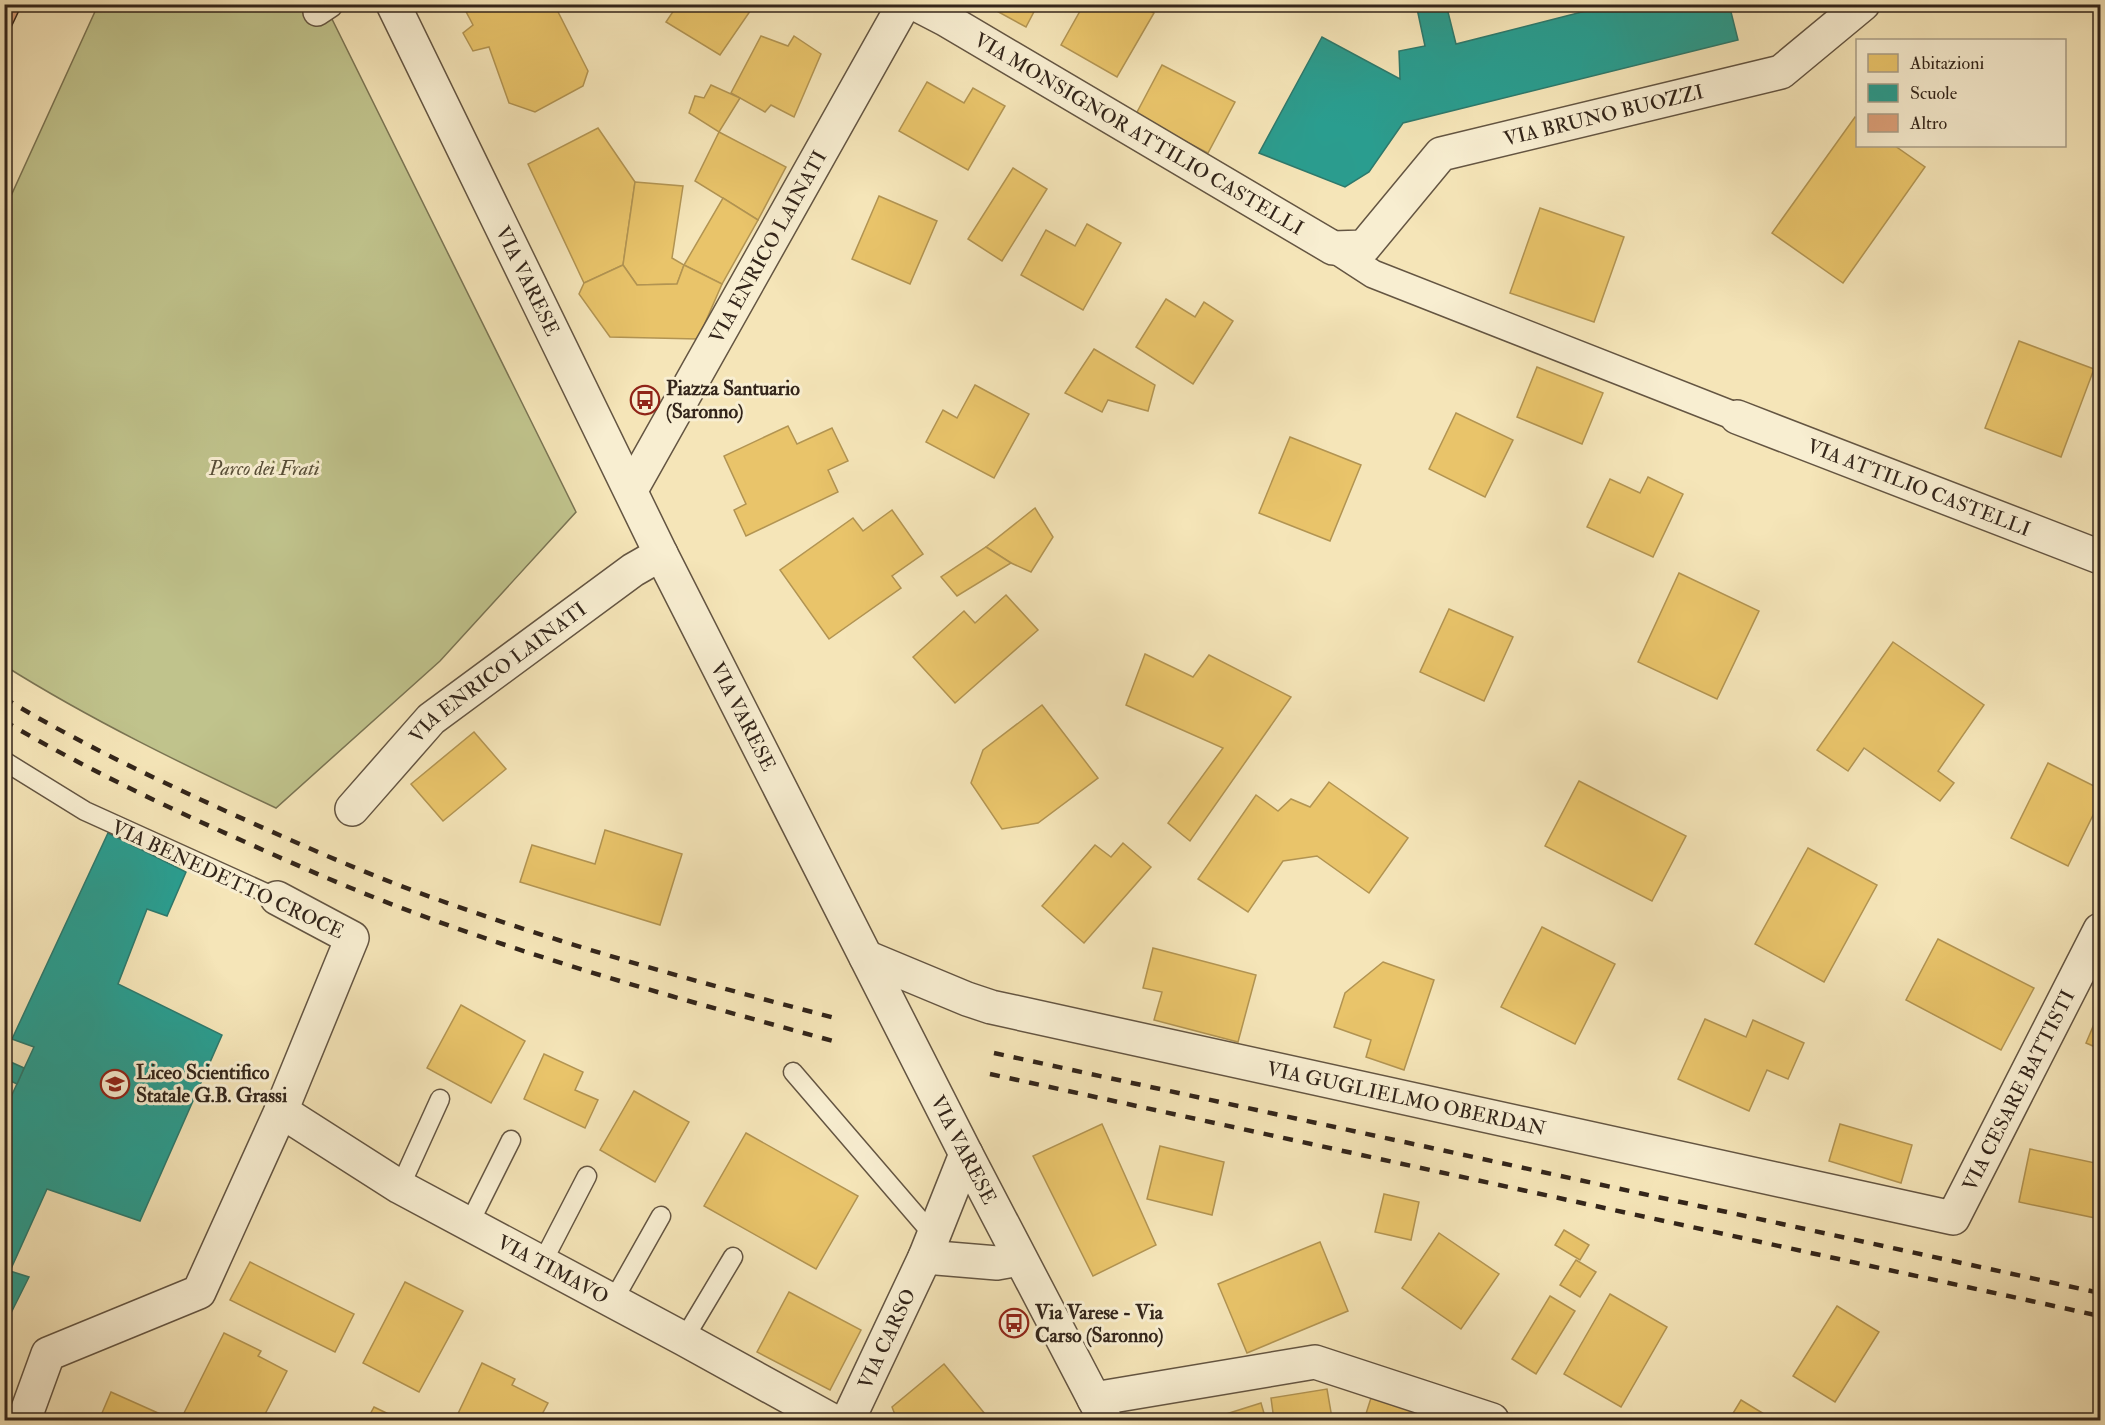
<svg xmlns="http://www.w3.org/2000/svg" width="2105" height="1425" font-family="'IM FELL Double Pica',serif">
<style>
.green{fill:#c0c38c;stroke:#7a7453;stroke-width:1.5}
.homes{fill:#e9c46a;stroke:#b29452;stroke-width:1.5}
.schools{fill:#2a9d8f;stroke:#2d796c;stroke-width:1.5}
.building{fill:#dca079;stroke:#33251a;stroke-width:1.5}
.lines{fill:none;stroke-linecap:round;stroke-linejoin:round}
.service-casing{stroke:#645542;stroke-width:21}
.pedestrian-casing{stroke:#645542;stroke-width:30}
.minor-casing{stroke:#645542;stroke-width:36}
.service{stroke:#f8eed1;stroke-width:18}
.pedestrian{stroke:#f8eed1;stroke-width:27}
.minor{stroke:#f8eed1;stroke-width:33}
.rail{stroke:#33251a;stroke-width:4.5;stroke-dasharray:10 10;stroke-linecap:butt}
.labels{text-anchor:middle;stroke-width:6;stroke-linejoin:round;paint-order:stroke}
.street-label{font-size:20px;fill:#33251a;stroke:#f8eed1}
.poi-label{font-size:20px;font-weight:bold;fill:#33251a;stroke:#f8eed1;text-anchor:start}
.park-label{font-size:20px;font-style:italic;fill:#564c36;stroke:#f8eed1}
</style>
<rect width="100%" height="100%" fill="#f5e5b8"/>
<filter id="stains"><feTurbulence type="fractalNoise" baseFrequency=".00333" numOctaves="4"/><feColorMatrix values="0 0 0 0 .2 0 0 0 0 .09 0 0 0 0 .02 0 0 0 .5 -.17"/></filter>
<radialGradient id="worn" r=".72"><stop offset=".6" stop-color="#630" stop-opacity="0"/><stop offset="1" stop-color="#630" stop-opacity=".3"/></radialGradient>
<path class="green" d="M98 5H325L576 512 440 661 276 808C184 765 91 720 5 666V209Z"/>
<g class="homes">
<path d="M462 4H554L588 71 583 86 535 112 509 103 489 47 473 51 463 33 473 25Z"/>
<path d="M678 4H755L720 55 666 22Z"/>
<path d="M984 4H1038L1026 27Z"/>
<path d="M1084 4H1138L1154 13 1117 77 1061 45Z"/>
<path d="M761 36 788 46 794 36 821 54 794 117 771 105 765 112 731 93Z"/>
<path d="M1162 65 1235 102 1208 153 1135 116Z"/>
<path d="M927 82 964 103 973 88 1005 106 968 170 899 131Z"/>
<path d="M711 85 740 98 719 132 689 113 695 96 704 98Z"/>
<path d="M1855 117 1858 119V146H1895L1925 167 1843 283 1772 233Z"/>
<path d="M598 128 635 182 623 265 584 283 528 164Z"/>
<path d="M719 132 786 167 758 220 695 181Z"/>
<path d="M1013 168 1047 189 1002 261 968 239Z"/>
<path d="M635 182 683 186 672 258 684 265 677 284 637 285 623 265Z"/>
<path d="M879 196 937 221 910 284 852 259Z"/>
<path d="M723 198 758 220 722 284 684 265Z"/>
<path d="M1540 208 1624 237 1594 322 1510 293Z"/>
<path d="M1087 224 1121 243 1083 310 1021 275 1046 230 1075 246Z"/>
<path d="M623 265 637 285 677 284 684 265 722 284 698 339 610 337 579 294 584 283Z"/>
<path d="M1166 299 1195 317 1204 302 1233 321 1193 384 1136 347Z"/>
<path d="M2019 341 2094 369 2061 457 1985 428Z"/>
<path d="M1094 349 1155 385 1148 411 1108 400 1102 412 1065 393Z"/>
<path d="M1537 367 1603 393 1582 444 1517 417Z"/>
<path d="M975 385 1029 414 994 478 926 442 943 410 957 418Z"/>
<path d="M1456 413 1513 440 1485 497 1429 469Z"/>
<path d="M788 426 797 444 832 428 848 461 828 470 838 492 746 536 734 510 746 504 724 456Z"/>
<path d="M1290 437 1361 465 1330 541 1259 513Z"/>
<path d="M1648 477 1683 494 1653 557 1587 527 1610 479 1640 493Z"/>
<path d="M1035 508 1053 537 1031 572 1011 563 986 547Z"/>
<path d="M892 510 923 554 892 576 901 588 829 639 780 570 853 518 863 531Z"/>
<path d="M986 547 1011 563 957 596 941 577Z"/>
<path d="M1679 573 1759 611 1717 699 1638 662Z"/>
<path d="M1006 595 1038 630 955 703 913 657 964 611 975 623Z"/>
<path d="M1449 609 1513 637 1484 701 1420 672Z"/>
<path d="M1893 642 1984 705 1938 771 1954 783 1940 801 1864 748 1848 771 1817 750Z"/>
<path d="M1145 654 1193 677 1209 655 1291 697 1190 841 1168 823 1223 748 1126 705Z"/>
<path d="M1042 705 1098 778 1038 823 1002 829 971 783 983 750Z"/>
<path d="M474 732 506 769 443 821 411 784Z"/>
<path d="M2048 763 2100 789V801L2068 866 2011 838Z"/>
<path d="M1579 781 1686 836 1652 901 1545 846Z"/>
<path d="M1329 782 1408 838 1369 893 1317 856 1283 861 1248 912 1198 879 1256 795 1278 811 1291 799 1310 807Z"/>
<path d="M605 830 682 854 660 925 520 882 532 845 595 864Z"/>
<path d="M1123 843 1151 867 1084 943 1042 906 1095 845 1111 857Z"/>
<path d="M1808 848 1877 885 1824 982 1755 944Z"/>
<path d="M1542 927 1615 964 1575 1044 1501 1007Z"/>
<path d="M1938 939 2034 988 2001 1050 1906 1000Z"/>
<path d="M1153 948 1256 975 1238 1042 1154 1020 1162 992 1143 988Z"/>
<path d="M1383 962 1434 980 1404 1070 1366 1057 1371 1040 1334 1027 1345 993Z"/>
<path d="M461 1005 525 1041 491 1103 427 1068Z"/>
<path d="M2100 1010V1049L2086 1043Z"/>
<path d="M1705 1019 1746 1037 1753 1020 1804 1043 1788 1079 1767 1070 1749 1111 1678 1079Z"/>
<path d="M544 1054 583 1072 575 1090 598 1100 585 1128 524 1099Z"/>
<path d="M634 1091 689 1122 655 1182 600 1150Z"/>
<path d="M1102 1124 1156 1245 1093 1276 1033 1156Z"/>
<path d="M1840 1124 1912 1145 1901 1183 1829 1161Z"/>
<path d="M746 1133 858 1196 816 1269 704 1206Z"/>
<path d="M1160 1146 1224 1162 1212 1215 1147 1199Z"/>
<path d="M2030 1149 2100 1164V1219L2019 1202Z"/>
<path d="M1384 1194 1419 1202 1411 1240 1375 1232Z"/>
<path d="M1564 1230 1589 1245 1580 1260 1555 1245Z"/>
<path d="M1439 1233 1499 1274 1461 1329 1402 1288Z"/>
<path d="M1320 1242 1348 1311 1247 1353 1218 1284Z"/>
<path d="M1576 1260 1596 1272 1580 1297 1560 1285Z"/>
<path d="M250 1262 354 1314 335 1352 230 1300Z"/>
<path d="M405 1282 463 1311 419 1392 363 1363Z"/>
<path d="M789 1292 861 1330 830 1390 757 1352Z"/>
<path d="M1610 1294 1667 1327 1621 1407 1564 1374Z"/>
<path d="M1550 1296 1575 1311 1536 1374 1512 1359Z"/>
<path d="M1837 1306 1879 1332 1835 1402 1793 1376Z"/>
<path d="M224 1333 261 1351 258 1356 287 1371 262 1420H195L183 1415Z"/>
<path d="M482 1363 515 1379 512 1385 548 1403 539 1420H455Z"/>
<path d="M944 1364 990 1420H897L892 1407Z"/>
<path d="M1327 1389 1332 1418 1315 1420H1274L1271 1398Z"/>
<path d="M111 1392 167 1417 166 1420H99Z"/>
<path d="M1371 1398 1440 1420H1364Z"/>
<path d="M1741 1400 1774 1420H1729Z"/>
<path d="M1261 1403 1266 1420H1207Z"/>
<path d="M374 1407 401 1420H367Z"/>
</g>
<g class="schools">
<path d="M1416 4H1446L1456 44 1613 4H1729L1738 40 1403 123 1369 172 1345 187 1259 153 1322 37 1400 79 1399 51 1425 46Z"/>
<path d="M108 833 186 872 167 916 147 909 118 984 222 1035 140 1221 47 1189 10 1271 29 1277 5 1325 4 1112 34 1047 12 1039Z"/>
<path d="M4 1059 24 1068 17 1084 4 1078Z"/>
</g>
<path class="building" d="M4 4H22L4 42Z"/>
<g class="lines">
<g class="service-casing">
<g id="service">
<path d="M4 761 85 811 277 898"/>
<path d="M793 1072 934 1236"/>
<path d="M400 1187 440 1099"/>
<path d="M469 1224 511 1140"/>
<path d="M542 1263 587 1176"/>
<path d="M613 1301 661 1216"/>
<path d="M684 1339 733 1257"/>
</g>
</g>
<g class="pedestrian-casing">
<g id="pedestrian">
<path d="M317 12 329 4"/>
<path d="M1333 248 1373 274 1737 417"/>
</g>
</g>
<g class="minor-casing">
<g id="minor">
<path id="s1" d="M393 4 661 554 966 1154 1105 1420"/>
<path id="s2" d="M916 4 945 19 1333 248 1364 247 1441 154 1781 72 1863 4"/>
<path id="s3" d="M1737 417 2100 557"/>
<path id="s4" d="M631 490 904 4"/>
<path id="s5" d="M352 809 431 719 633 570 661 554"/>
<path id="s6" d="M866 957 967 999 991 1007 1953 1218 2100 930"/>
<path id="s7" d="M281 1111 400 1187 684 1339 831 1420"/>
<path d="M925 1257 997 1263 1020 1259"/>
<path d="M1094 1399 1315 1362 1492 1420"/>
<path d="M24 1420 48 1354 199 1292 281 1111 352 938 277 898"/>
<path id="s8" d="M848 1420 925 1257 966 1154"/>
</g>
</g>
<use href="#service" class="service"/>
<use href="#pedestrian" class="pedestrian"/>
<use href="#minor" class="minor"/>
<g class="rail">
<path d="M4 698C77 742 153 778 230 813 299 844 368 875 439 900 570 947 704 984 839 1019"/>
<path d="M4 721C81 766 162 805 243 841 305 869 367 896 431 919 562 967 698 1004 833 1041"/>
<path d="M994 1053 2100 1293"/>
<path d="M990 1074 2100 1316"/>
</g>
</g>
<defs>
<g id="bus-ring" transform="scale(1.5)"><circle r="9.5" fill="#f8eed1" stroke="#8f2418" stroke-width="1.5"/><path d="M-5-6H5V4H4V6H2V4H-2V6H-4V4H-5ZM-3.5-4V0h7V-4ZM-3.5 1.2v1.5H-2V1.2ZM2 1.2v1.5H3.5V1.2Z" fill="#8f2418"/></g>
<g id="school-ring" transform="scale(1.5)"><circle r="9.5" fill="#f8eed1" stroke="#8f2418" stroke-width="1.5"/><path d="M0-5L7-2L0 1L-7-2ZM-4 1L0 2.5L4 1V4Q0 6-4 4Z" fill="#8f2418"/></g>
</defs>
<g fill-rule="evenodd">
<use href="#bus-ring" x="645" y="400"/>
<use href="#school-ring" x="115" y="1084"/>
<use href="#bus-ring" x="1014" y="1323"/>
</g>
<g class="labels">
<g class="street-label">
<text dy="7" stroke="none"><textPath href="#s2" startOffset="802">VIA BRUNO BUOZZI</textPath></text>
<text dy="7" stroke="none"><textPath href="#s2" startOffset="258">VIA MONSIGNOR ATTILIO CASTELLI</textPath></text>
<text dy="7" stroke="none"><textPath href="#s4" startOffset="279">VIA ENRICO LAINATI</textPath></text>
<text dy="7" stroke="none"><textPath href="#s1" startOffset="308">VIA VARESE</textPath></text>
<text dy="7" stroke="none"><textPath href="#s3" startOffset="195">VIA ATTILIO CASTELLI</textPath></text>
<text dy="7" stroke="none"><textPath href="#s5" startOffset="201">VIA ENRICO LAINATI</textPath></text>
<text dy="7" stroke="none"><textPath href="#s1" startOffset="794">VIA VARESE</textPath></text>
<text transform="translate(228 879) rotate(25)" y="7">VIA BENEDETTO CROCE</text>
<text dy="7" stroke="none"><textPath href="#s6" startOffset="1263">VIA CESARE BATTISTI</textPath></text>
<text dy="7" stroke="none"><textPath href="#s6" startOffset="560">VIA GUGLIELMO OBERDAN</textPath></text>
<text dy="7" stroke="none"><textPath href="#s1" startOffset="1280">VIA VARESE</textPath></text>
<text dy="7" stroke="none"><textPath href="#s7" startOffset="315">VIA TIMAVO</textPath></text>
<text dy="7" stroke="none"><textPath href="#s8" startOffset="90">VIA CARSO</textPath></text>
</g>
<g class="poi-label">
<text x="666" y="395">Piazza Santuario<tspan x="666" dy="23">(Saronno)</tspan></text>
<text x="136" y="1079">Liceo Scientifico<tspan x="136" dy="23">Statale G.B. Grassi</tspan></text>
<text x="1035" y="1319">Via Varese - Via<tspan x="1035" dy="23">Carso (Saronno)</tspan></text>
</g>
<g class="park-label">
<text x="264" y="475">Parco dei Frati</text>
</g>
</g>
<rect width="2105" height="1425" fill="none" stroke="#f5e5b8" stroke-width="24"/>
<rect x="6" y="6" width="2093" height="1413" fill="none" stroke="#33251a" stroke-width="3"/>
<rect x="12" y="12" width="2081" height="1401" fill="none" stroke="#33251a" stroke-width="1.5"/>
<rect x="1856" y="39" width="210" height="108" fill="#f8eed1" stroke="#a99e88" stroke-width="1.5"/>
<rect x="1868" y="54" width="30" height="18" fill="#e9c46a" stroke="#a99e88" stroke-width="1.5"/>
<text x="1910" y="69" font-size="18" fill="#33251a">Abitazioni</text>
<rect x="1868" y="84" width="30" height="18" fill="#2a9d8f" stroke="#a99e88" stroke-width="1.5"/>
<text x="1910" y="99" font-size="18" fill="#33251a">Scuole</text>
<rect x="1868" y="114" width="30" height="18" fill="#dca079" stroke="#a99e88" stroke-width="1.5"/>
<text x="1910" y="129" font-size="18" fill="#33251a">Altro</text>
<rect width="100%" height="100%" filter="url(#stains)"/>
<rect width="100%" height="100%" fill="url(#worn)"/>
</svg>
